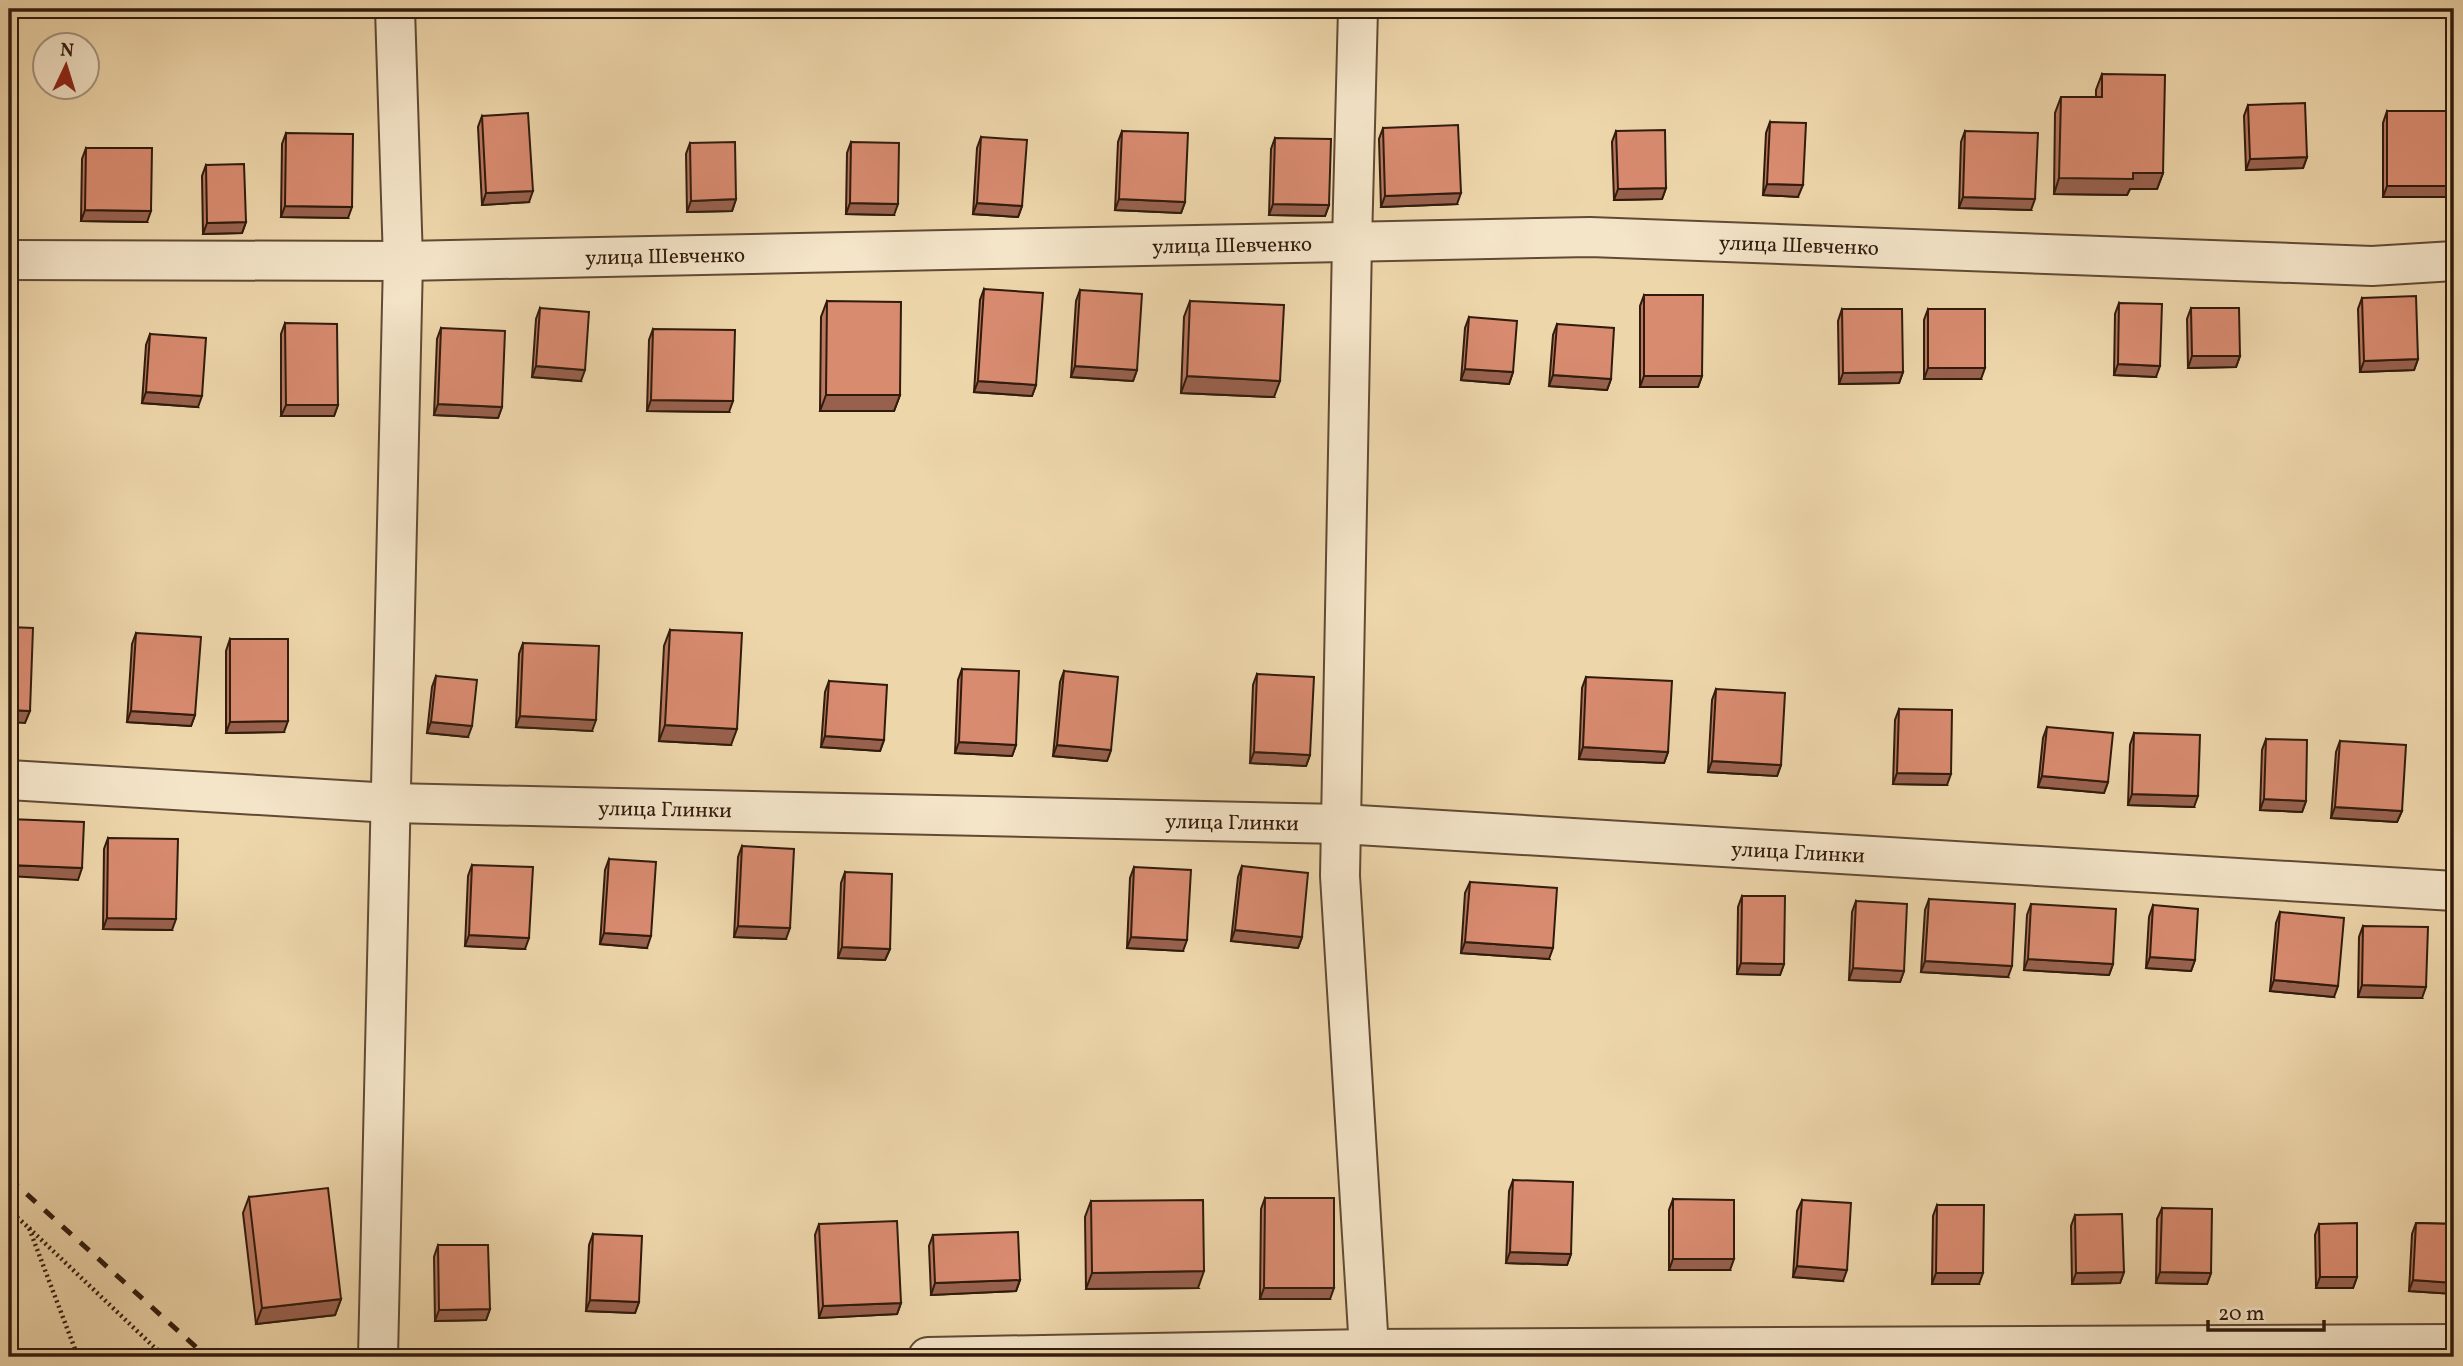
<svg xmlns="http://www.w3.org/2000/svg" width="2463" height="1366" font-family="Vollkorn,serif">
<style>
.lines{fill:none;stroke-linecap:round;stroke-linejoin:round}
.minor-casing{stroke:#604a34;stroke-width:42}
.path{stroke:#301b0c;stroke-width:4.5;stroke-dasharray:2 3.5;stroke-linecap:butt}
.minor{stroke:#f4e4c8;stroke-width:38}
.rail{stroke:#301b0c;stroke-width:5;stroke-dasharray:12 12;stroke-linecap:butt}
.wall{fill:#bb7860;stroke:#301b0c;stroke-width:2}
.shaded-wall{fill:#98614e;stroke:#301b0c;stroke-width:2}
.building{fill:#d98b70;stroke:#301b0c;stroke-width:2}
.labels{text-anchor:middle;stroke-width:5;stroke-linejoin:round;paint-order:stroke}
.street-label{font-size:21px;fill:#301b0c;stroke:#f4e4c8}
</style>
<rect width="100%" height="100%" fill="#eed6ab"/>
<filter id="stains"><feTurbulence type="fractalNoise" baseFrequency=".00286" numOctaves="4"/><feColorMatrix values="0 0 0 0 .2 0 0 0 0 .09 0 0 0 0 .02 0 0 0 .5 -.17"/></filter>
<radialGradient id="worn" r=".72"><stop offset=".6" stop-color="#630" stop-opacity="0"/><stop offset="1" stop-color="#630" stop-opacity=".3"/></radialGradient>
<g class="lines">
<g class="minor-casing">
<g id="minor">
<path d="M1358 9 1352 242 1340 876 1369 1349"/>
<path d="M9 260 403 261 1590 237 2372 266 2454 261"/>
<path d="M9 780 391 803 1341 824 2454 891"/>
<path d="M378 1357 403 261 395 9"/>
<path d="M928 1357 1369 1349 2454 1344"/>
</g>
</g>
<g class="path">
<path d="M9 1210 29 1228 78 1357"/>
<path d="M29 1228 155 1348 169 1357"/>
</g>
<use href="#minor" class="minor"/>
<path class="rail" d="M9 1178 207 1357"/>
</g>
<g class="wall">
<path d="M2102 74 2163 173 2157 189H2130L2127 195 2054 194 2055 113 2061 97H2096V90Z"/>
<path d="M2248 105 2307 157 2303 168 2246 170 2244 116Z"/>
<path d="M2387 111 2453 197H2383V123Z"/>
<path d="M482 116 529 202 482 205 478 127Z"/>
<path d="M1770 122 1798 197 1763 195 1766 133Z"/>
<path d="M1383 128 1457 204 1381 207 1379 139Z"/>
<path d="M1122 131 1185 202 1181 213 1115 210 1118 142Z"/>
<path d="M1616 131 1666 188 1662 199 1614 200 1612 142Z"/>
<path d="M1965 131 2031 210 1959 208 1961 142Z"/>
<path d="M286 133 348 218 281 217 282 144Z"/>
<path d="M981 137 1022 206 1018 217 973 214 977 148Z"/>
<path d="M1275 138 1329 205 1325 216 1269 215 1271 149Z"/>
<path d="M851 142 894 215 846 214 847 153Z"/>
<path d="M690 143 736 199 732 211 687 212 686 154Z"/>
<path d="M86 148 147 222 81 221 82 159Z"/>
<path d="M206 165 246 222 242 233 203 234 202 176Z"/>
<path d="M984 289 1036 385 1032 396 974 392 980 300Z"/>
<path d="M1080 290 1137 370 1133 381 1071 377 1076 301Z"/>
<path d="M1644 295 1702 376 1698 387H1640V306Z"/>
<path d="M2362 298 2418 359 2414 370 2360 372 2358 309Z"/>
<path d="M827 301 900 395 894 411H820L821 317Z"/>
<path d="M1190 301 1274 397 1181 393 1184 317Z"/>
<path d="M2119 303 2156 377 2114 375 2115 314Z"/>
<path d="M540 308 581 381 532 377 536 319Z"/>
<path d="M2191 308 2240 356 2236 367 2188 368 2187 319Z"/>
<path d="M1842 309 1903 372 1899 383 1839 384 1838 321Z"/>
<path d="M1928 309 1981 379H1924V320Z"/>
<path d="M1469 317 1513 372 1509 384 1461 380 1465 328Z"/>
<path d="M285 323 338 405 334 416H281V334Z"/>
<path d="M1557 324 1611 379 1607 390 1549 386 1553 335Z"/>
<path d="M441 328 502 407 498 418 434 415 437 339Z"/>
<path d="M653 329 729 412 647 411 649 340Z"/>
<path d="M150 334 198 407 142 403 146 345Z"/>
<path d="M670 630 731 745 659 741 664 646Z"/>
<path d="M136 633 195 715 191 726 127 722 132 644Z"/>
<path d="M230 639 284 732 226 733V651Z"/>
<path d="M523 643 592 731 516 727 519 654Z"/>
<path d="M962 669 1016 745 1012 756 955 753 958 680Z"/>
<path d="M1064 671 1111 750 1107 761 1053 756 1060 682Z"/>
<path d="M1257 674 1310 755 1306 766 1250 763 1253 685Z"/>
<path d="M436 676 468 737 427 733 432 687Z"/>
<path d="M1586 677 1668 752 1664 763 1579 759 1582 688Z"/>
<path d="M829 681 884 740 880 751 821 747 825 692Z"/>
<path d="M1716 689 1781 765 1777 776 1708 772 1712 700Z"/>
<path d="M1899 709 1947 785 1893 784 1895 720Z"/>
<path d="M2047 727 2108 782 2104 793 2038 787 2043 738Z"/>
<path d="M2134 733 2194 807 2128 805 2130 745Z"/>
<path d="M2266 739 2306 801 2302 812 2260 810 2262 750Z"/>
<path d="M2340 741 2402 811 2397 822 2331 818 2336 752Z"/>
<path d="M108 838 172 930 103 929 104 849Z"/>
<path d="M742 846 786 939 734 937 738 857Z"/>
<path d="M609 859 647 948 600 944 605 870Z"/>
<path d="M472 865 525 949 465 946 468 876Z"/>
<path d="M1242 866 1302 937 1298 948 1231 941 1238 877Z"/>
<path d="M1134 867 1183 951 1127 948 1130 878Z"/>
<path d="M845 872 890 949 885 960 838 958 841 883Z"/>
<path d="M1470 882 1549 959 1461 953 1465 893Z"/>
<path d="M1742 896 1784 964 1780 975 1737 974 1738 907Z"/>
<path d="M1929 899 2008 977 1921 972 1925 910Z"/>
<path d="M1856 901 1904 971 1900 982 1849 980 1852 912Z"/>
<path d="M2031 904 2113 964 2109 975 2024 970 2027 915Z"/>
<path d="M2153 905 2195 960 2191 971 2146 968 2149 917Z"/>
<path d="M2280 912 2334 997 2270 991 2276 923Z"/>
<path d="M2363 926 2422 998 2358 997 2359 937Z"/>
<path d="M1513 1180 1571 1254 1567 1265 1506 1263 1509 1191Z"/>
<path d="M249 1197 341 1299 335 1315 256 1324 243 1213Z"/>
<path d="M1265 1198 1330 1299H1260L1261 1209Z"/>
<path d="M1673 1199 1730 1270H1669V1210Z"/>
<path d="M1802 1200 1843 1281 1793 1277 1797 1211Z"/>
<path d="M1091 1201 1198 1288 1086 1289 1085 1217Z"/>
<path d="M1937 1205 1979 1284H1932L1933 1216Z"/>
<path d="M2162 1208 2211 1273 2207 1284 2156 1283 2157 1219Z"/>
<path d="M2075 1215 2124 1272 2120 1283 2072 1284 2071 1226Z"/>
<path d="M2416 1223 2454 1224V1294L2409 1291 2412 1234Z"/>
<path d="M819 1224 901 1303 897 1314 819 1318 815 1235Z"/>
<path d="M2319 1224 2357 1277 2353 1288H2316L2315 1235Z"/>
<path d="M593 1234 639 1302 635 1313 586 1311 589 1245Z"/>
<path d="M933 1235 1020 1280 1016 1291 931 1295 929 1246Z"/>
<path d="M438 1245 490 1309 486 1320 435 1321 434 1257Z"/>
</g>
<g class="shaded-wall">
<path d="M2307 157 2303 168 2246 170 2250 159Z"/>
<path d="M2133 173H2163L2157 189H2130L2127 195 2054 194 2059 178Z"/>
<path d="M1767 184 1803 185 1798 197 1763 195Z"/>
<path d="M2387 186H2454V192L2453 197H2383Z"/>
<path d="M1666 188 1662 199 1614 200 1618 189Z"/>
<path d="M533 191 529 202 482 205 486 193Z"/>
<path d="M1461 193 1457 204 1381 207 1385 196Z"/>
<path d="M1963 197 2035 199 2031 210 1959 208Z"/>
<path d="M736 199 732 211 687 212 691 201Z"/>
<path d="M1119 199 1185 202 1181 213 1115 210Z"/>
<path d="M850 203 898 204 894 215 846 214Z"/>
<path d="M977 203 1022 206 1018 217 973 214Z"/>
<path d="M1273 204 1329 205 1325 216 1269 215Z"/>
<path d="M285 206 352 207 348 218 281 217Z"/>
<path d="M85 210 151 211 147 222 81 221Z"/>
<path d="M246 222 242 233 203 234 207 223Z"/>
<path d="M2192 356H2240L2236 367 2188 368Z"/>
<path d="M2418 359 2414 370 2360 372 2364 361Z"/>
<path d="M2118 364 2160 366 2156 377 2114 375Z"/>
<path d="M536 366 585 370 581 381 532 377Z"/>
<path d="M1075 366 1137 370 1133 381 1071 377Z"/>
<path d="M1928 368H1985L1981 379H1924Z"/>
<path d="M1465 369 1513 372 1509 384 1461 380Z"/>
<path d="M1903 372 1899 383 1839 384 1843 373Z"/>
<path d="M1553 375 1611 379 1607 390 1549 386Z"/>
<path d="M1187 376 1280 381 1274 397 1181 393Z"/>
<path d="M1644 376H1702L1698 387H1640Z"/>
<path d="M978 381 1036 385 1032 396 974 392Z"/>
<path d="M146 392 202 396 198 407 142 403Z"/>
<path d="M826 395H900L894 411H820Z"/>
<path d="M651 400 733 401 729 412 647 411Z"/>
<path d="M438 404 502 407 498 418 434 415Z"/>
<path d="M286 405H338L334 416H281Z"/>
<path d="M9 710 30 711 25 723 9 722Z"/>
<path d="M131 711 195 715 191 726 127 722Z"/>
<path d="M520 716 596 720 592 731 516 727Z"/>
<path d="M288 721 284 732 226 733 230 722Z"/>
<path d="M431 722 472 726 468 737 427 733Z"/>
<path d="M665 725 737 729 731 745 659 741Z"/>
<path d="M825 736 884 740 880 751 821 747Z"/>
<path d="M959 742 1016 745 1012 756 955 753Z"/>
<path d="M1057 745 1111 750 1107 761 1053 756Z"/>
<path d="M1583 747 1668 752 1664 763 1579 759Z"/>
<path d="M1254 752 1310 755 1306 766 1250 763Z"/>
<path d="M1712 761 1781 765 1777 776 1708 772Z"/>
<path d="M1897 773 1951 774 1947 785 1893 784Z"/>
<path d="M2042 776 2108 782 2104 793 2038 787Z"/>
<path d="M2132 794 2198 796 2194 807 2128 805Z"/>
<path d="M2264 799 2306 801 2302 812 2260 810Z"/>
<path d="M2335 807 2402 811 2397 822 2331 818Z"/>
<path d="M9 865 82 868 78 880 9 876Z"/>
<path d="M107 918 176 919 172 930 103 929Z"/>
<path d="M738 926 790 928 786 939 734 937Z"/>
<path d="M1235 930 1302 937 1298 948 1231 941Z"/>
<path d="M604 933 651 936 647 948 600 944Z"/>
<path d="M469 935 529 938 525 949 465 946Z"/>
<path d="M1131 937 1187 940 1183 951 1127 948Z"/>
<path d="M1465 942 1553 948 1549 959 1461 953Z"/>
<path d="M842 947 890 949 885 960 838 958Z"/>
<path d="M2150 957 2195 960 2191 971 2146 968Z"/>
<path d="M2028 959 2113 964 2109 975 2024 970Z"/>
<path d="M1925 961 2012 966 2008 977 1921 972Z"/>
<path d="M1741 963 1784 964 1780 975 1737 974Z"/>
<path d="M1853 968 1904 971 1900 982 1849 980Z"/>
<path d="M2274 980 2338 986 2334 997 2270 991Z"/>
<path d="M2362 985 2426 987 2422 998 2358 997Z"/>
<path d="M1510 1252 1571 1254 1567 1265 1506 1263Z"/>
<path d="M1673 1259H1734L1730 1270H1669Z"/>
<path d="M1797 1266 1847 1270 1843 1281 1793 1277Z"/>
<path d="M1204 1271 1198 1288 1086 1289 1092 1273Z"/>
<path d="M2124 1272 2120 1283 2072 1284 2076 1273Z"/>
<path d="M2160 1272 2211 1273 2207 1284 2156 1283Z"/>
<path d="M1936 1273H1983L1979 1284H1932Z"/>
<path d="M2320 1277H2357L2353 1288H2316Z"/>
<path d="M1020 1280 1016 1291 931 1295 935 1283Z"/>
<path d="M2413 1280 2454 1283V1294L2409 1291Z"/>
<path d="M1264 1288H1334L1330 1299H1260Z"/>
<path d="M341 1299 335 1315 256 1324 262 1308Z"/>
<path d="M590 1300 639 1302 635 1313 586 1311Z"/>
<path d="M901 1303 897 1314 819 1318 823 1306Z"/>
<path d="M490 1309 486 1320 435 1321 439 1310Z"/>
</g>
<g class="building">
<path d="M2102 74 2165 75 2163 173H2133V179L2059 178 2061 97H2102Z"/>
<path d="M2305 103 2307 157 2250 159 2248 105Z"/>
<rect x="2387" y="111" width="67" height="75"/>
<path d="M528 113 533 191 486 193 482 116Z"/>
<path d="M1770 122 1806 123 1803 185 1767 184Z"/>
<path d="M1458 125 1461 193 1385 196 1383 128Z"/>
<path d="M1665 130 1666 188 1618 189 1616 131Z"/>
<path d="M1122 131 1188 133 1185 202 1119 199Z"/>
<path d="M1965 131 2038 133 2035 199 1963 197Z"/>
<path d="M286 133 353 134 352 207 285 206Z"/>
<path d="M981 137 1027 140 1022 206 977 203Z"/>
<path d="M1275 138 1331 139 1329 205 1273 204Z"/>
<path d="M735 142 736 199 691 201 690 143Z"/>
<path d="M851 142 899 143 898 204 850 203Z"/>
<path d="M86 148H152L151 211 85 210Z"/>
<path d="M244 164 246 222 207 223 206 165Z"/>
<path d="M984 289 1043 293 1036 385 978 381Z"/>
<path d="M1080 290 1142 294 1137 370 1075 366Z"/>
<path d="M1644 295H1703L1702 376H1644Z"/>
<path d="M2416 296 2418 359 2364 361 2362 298Z"/>
<path d="M827 301 901 302 900 395H826Z"/>
<path d="M1190 301 1284 305 1280 381 1187 376Z"/>
<path d="M2119 303 2162 304 2160 366 2118 364Z"/>
<path d="M540 308 589 312 585 370 536 366Z"/>
<path d="M2191 308H2239L2240 356H2192Z"/>
<path d="M1842 309H1902L1903 372 1843 373Z"/>
<rect x="1928" y="309" width="57" height="59"/>
<path d="M1469 317 1517 321 1513 372 1465 369Z"/>
<path d="M285 323 337 324 338 405H286Z"/>
<path d="M1557 324 1614 328 1611 379 1553 375Z"/>
<path d="M441 328 505 331 502 407 438 404Z"/>
<path d="M653 329 735 330 733 401 651 400Z"/>
<path d="M150 334 206 338 202 396 146 392Z"/>
<path d="M9 627 33 628 30 711 9 710Z"/>
<path d="M670 630 742 633 737 729 665 725Z"/>
<path d="M136 633 201 637 195 715 131 711Z"/>
<path d="M230 639H288V721L230 722Z"/>
<path d="M523 643 599 646 596 720 520 716Z"/>
<path d="M962 669 1019 671 1016 745 959 742Z"/>
<path d="M1064 671 1118 677 1111 750 1057 745Z"/>
<path d="M1257 674 1314 677 1310 755 1254 752Z"/>
<path d="M436 676 477 680 472 726 431 722Z"/>
<path d="M1586 677 1672 681 1668 752 1583 747Z"/>
<path d="M829 681 887 685 884 740 825 736Z"/>
<path d="M1716 689 1785 693 1781 765 1712 761Z"/>
<path d="M1899 709 1952 710 1951 774 1897 773Z"/>
<path d="M2047 727 2113 733 2108 782 2042 776Z"/>
<path d="M2134 733 2200 735 2198 796 2132 794Z"/>
<path d="M2266 739 2307 740 2306 801 2264 799Z"/>
<path d="M2340 741 2406 745 2402 811 2335 807Z"/>
<path d="M9 819 84 822 82 868 9 865Z"/>
<path d="M108 838 178 839 176 919 107 918Z"/>
<path d="M742 846 794 849 790 928 738 926Z"/>
<path d="M609 859 656 862 651 936 604 933Z"/>
<path d="M472 865 533 867 529 938 469 935Z"/>
<path d="M1242 866 1308 873 1302 937 1235 930Z"/>
<path d="M1134 867 1191 870 1187 940 1131 937Z"/>
<path d="M845 872 892 874 890 949 842 947Z"/>
<path d="M1470 882 1557 888 1553 948 1465 942Z"/>
<path d="M1742 896H1785L1784 964 1741 963Z"/>
<path d="M1929 899 2015 904 2012 966 1925 961Z"/>
<path d="M1856 901 1907 904 1904 971 1853 968Z"/>
<path d="M2031 904 2116 909 2113 964 2028 959Z"/>
<path d="M2153 905 2198 909 2195 960 2150 957Z"/>
<path d="M2280 912 2344 918 2338 986 2274 980Z"/>
<path d="M2363 926 2428 927 2426 987 2362 985Z"/>
<path d="M1513 1180 1573 1182 1571 1254 1510 1252Z"/>
<path d="M328 1188 341 1299 262 1308 249 1197Z"/>
<path d="M1265 1198H1334V1288H1264Z"/>
<path d="M1673 1199 1734 1200V1259H1673Z"/>
<path d="M1203 1200 1204 1271 1092 1273 1091 1201Z"/>
<path d="M1802 1200 1851 1203 1847 1270 1797 1266Z"/>
<path d="M1937 1205H1984L1983 1273H1936Z"/>
<path d="M2162 1208 2212 1209 2211 1273 2160 1272Z"/>
<path d="M2122 1214 2124 1272 2076 1273 2075 1215Z"/>
<path d="M897 1221 901 1303 823 1306 819 1224Z"/>
<path d="M2357 1223V1277H2320L2319 1224Z"/>
<path d="M2416 1223 2454 1224V1283L2413 1280Z"/>
<path d="M1018 1232 1020 1280 935 1283 933 1235Z"/>
<path d="M593 1234 642 1236 639 1302 590 1300Z"/>
<path d="M438 1245H488L490 1309 439 1310Z"/>
</g>
<g class="labels">
<g class="street-label">
<text transform="translate(1232 245) rotate(-1)" y="7">улица Шевченко</text>
<text transform="translate(1799 245) rotate(2)" y="7">улица Шевченко</text>
<text transform="translate(665 256) rotate(-1)" y="7">улица Шевченко</text>
<text transform="translate(665 809) rotate(1)" y="7">улица Глинки</text>
<text transform="translate(1232 822) rotate(1)" y="7">улица Глинки</text>
<text transform="translate(1798 852) rotate(3)" y="7">улица Глинки</text>
</g>
</g>
<rect width="2463" height="1366" fill="none" stroke="#eed6ab" stroke-width="35"/>
<rect x="10" y="10" width="2442" height="1345" fill="none" stroke="#301b0c" stroke-width="3.5"/>
<rect x="18" y="18" width="2428" height="1331" fill="none" stroke="#301b0c" stroke-width="2"/>
<g transform="translate(66 66) rotate(4)"><circle r="33" fill="#f4e4c8" stroke="#a6947d" stroke-width="2"/>
<path d="M0-5L12 26L0 18L-12 26Z" fill="#8f2418"/>
<text y="-10" font-size="19" font-weight="bold" text-anchor="middle" fill="#301b0c">N</text>
</g>
<path d="M2208 1320v10h116v-10" fill="none" stroke="#301b0c" stroke-width="3.5"/>
<text x="2218" y="1320" font-size="21" fill="#301b0c" stroke="#f4e4c8" stroke-width="5" paint-order="stroke">20 m</text>
<rect width="100%" height="100%" filter="url(#stains)"/>
<rect width="100%" height="100%" fill="url(#worn)"/>
</svg>
